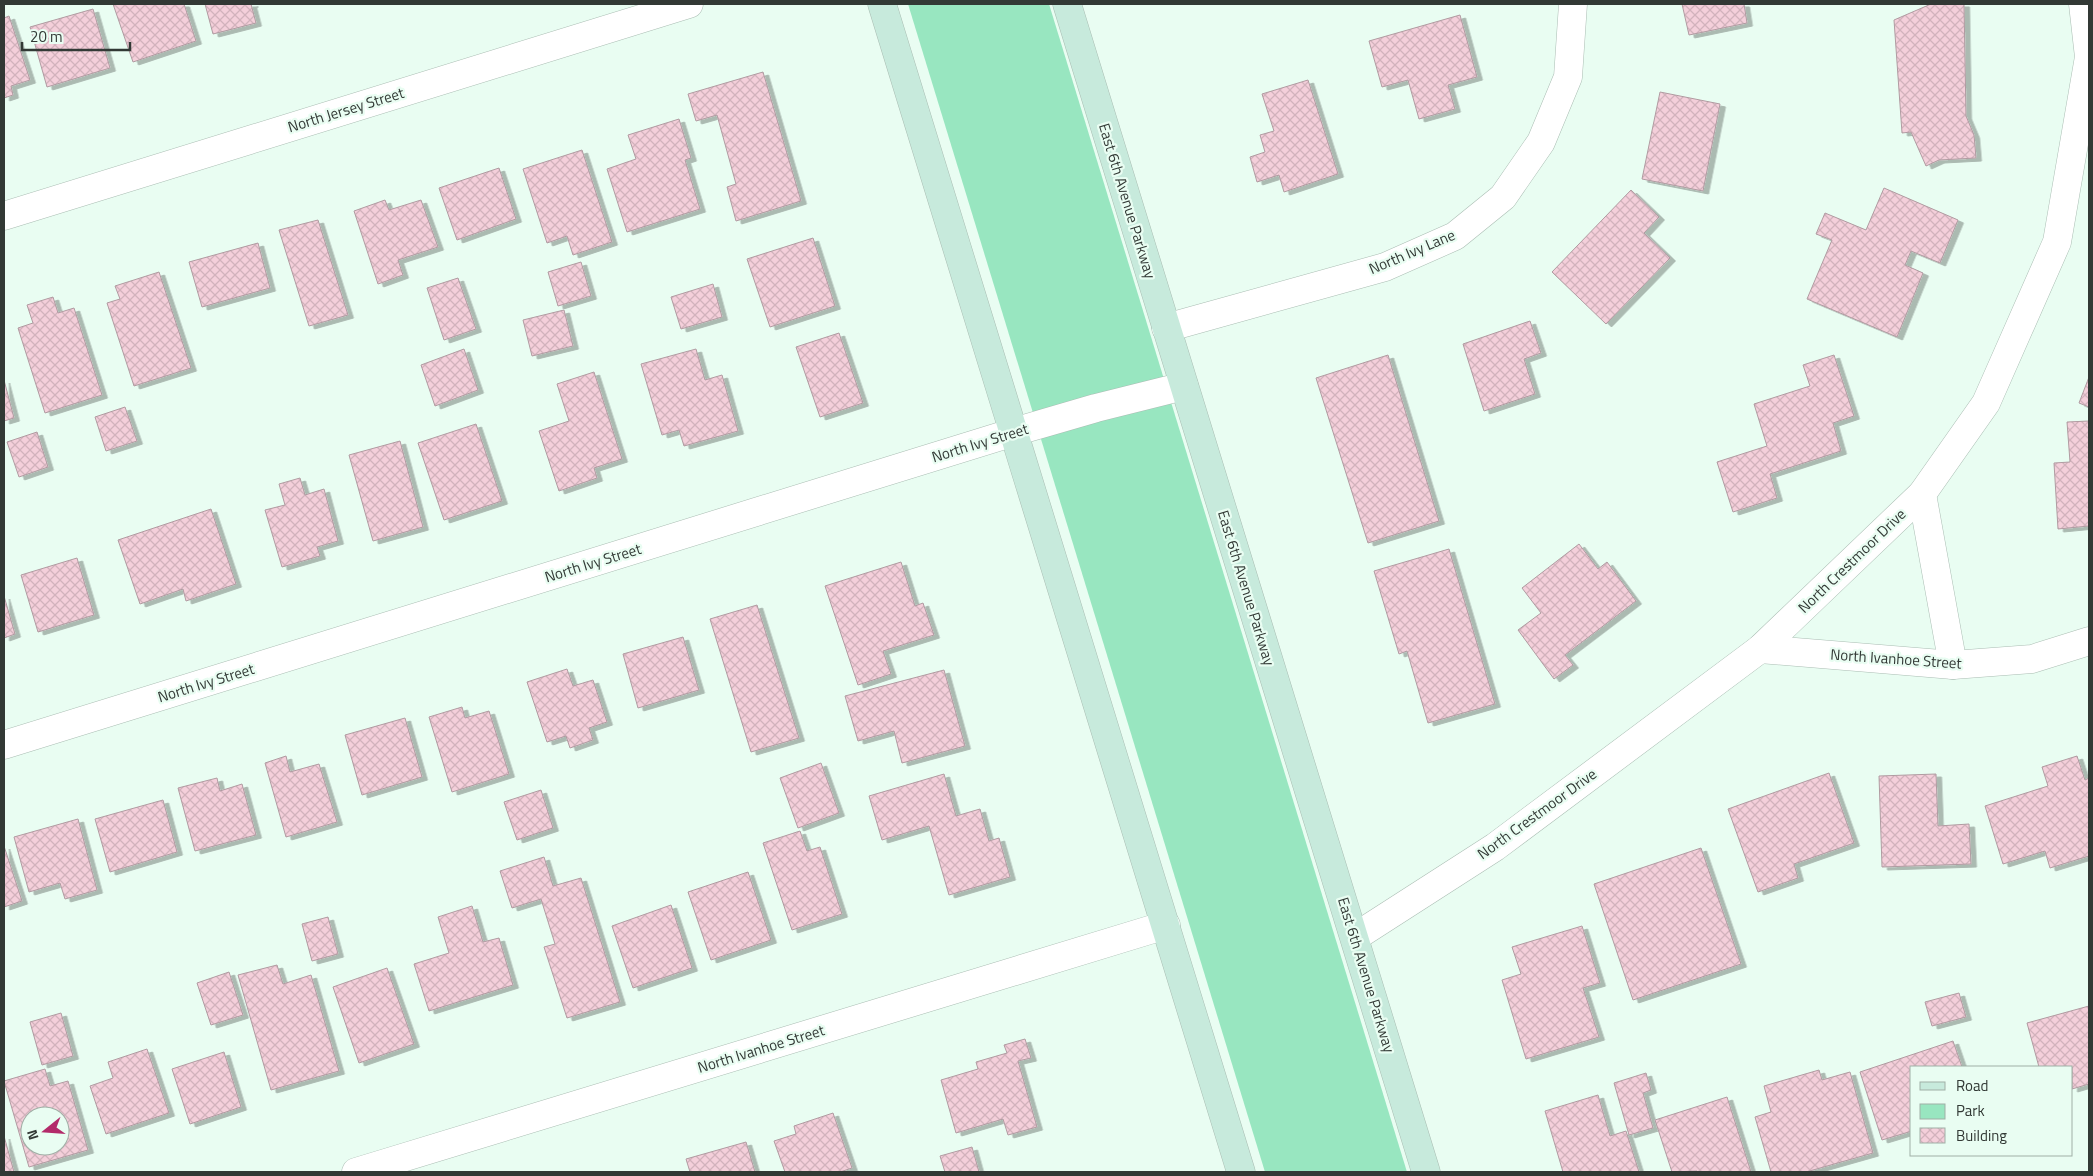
<svg xmlns="http://www.w3.org/2000/svg" width="2093" height="1176" font-family="'Titillium Web',sans-serif">
<style>
.park{fill:#98e6c0}
.building{fill:url(#building-cross-hatch);stroke:#b09ba1;fill-rule:evenodd;filter:url(#shadow)}
.lines{fill:none;stroke-linecap:round;stroke-linejoin:round}
.street-casing{stroke:#aabdb3;stroke-width:29}
.secondary-casing{stroke:#aabdb3;stroke-width:29}
.street{stroke:#fff;stroke-width:28}
.secondary{stroke:#c7eadc;stroke-width:28}
.labels{text-anchor:middle;stroke-width:4.5;stroke-linejoin:round;paint-order:stroke}
.street-label{font-size:15px;fill:#323935;stroke:#e9fdf2}
</style>
<defs>
<pattern id="building-cross-hatch" width="8" height="8" patternUnits="userSpaceOnUse" patternTransform="scale(1.25)"><rect width="8" height="8" fill="#f4cfda"/><path d="M0 0l8 8M0 8l8-8" fill="none" stroke="#d2b2bc"/></pattern>
<filter id="shadow"><feDropShadow dx="5.5" dy="3" stdDeviation="0" flood-color="#0004"/></filter>
</defs>
<rect width="100%" height="100%" fill="#e9fdf2"/>
<path class="park" d="M908 4H1049L1407 1172H1265Z"/>
<g class="building">
<path d="M113 4H184L196 41 133 62Z"/>
<path d="M205 4H253H251L256 23 213 34Z"/>
<path d="M1682 4H1744L1747 23 1689 35Z"/>
<path d="M1931 4H1964L1966 116 1974 135 1976 158 1939 160 1926 166 1911 132 1902 133 1894 20Z"/>
<path d="M93 9 110 68 47 87 30 27Z"/>
<path d="M1460 15 1477 77 1448 85 1455 109 1419 119 1408 80 1382 87 1369 41Z"/>
<path d="M9 16 30 80 11 86 13 95 4 98V18Z"/>
<path d="M763 72 801 201 736 221 727 187 736 184 717 115 696 121 688 94Z"/>
<path d="M1308 80 1338 174 1284 192 1279 175 1257 182 1250 157 1265 152 1260 135 1274 131 1262 94Z"/>
<path d="M1660 92 1720 104 1703 191 1642 179Z"/>
<path d="M679 119 691 158 685 160 700 209 627 232 607 169 636 159 628 135Z"/>
<path d="M582 150 612 242 573 255 567 236 547 243 523 169Z"/>
<path d="M499 168 516 219 457 240 439 188Z"/>
<path d="M1884 188 1958 220 1940 263 1911 251 1905 265 1923 273 1897 337 1807 299 1832 240 1816 234 1825 213 1866 230Z"/>
<path d="M1631 190 1659 217 1644 233 1670 258 1606 324 1552 272Z"/>
<path d="M385 200 389 210 421 200 438 247 398 260 403 275 378 284 354 211Z"/>
<path d="M318 220 348 315 309 326 279 230Z"/>
<path d="M813 238 835 306 770 327 747 259Z"/>
<path d="M258 243 270 288 202 307 189 262Z"/>
<path d="M581 262 591 296 558 306 548 272Z"/>
<path d="M159 272 191 368 134 386 107 303 120 299 115 286Z"/>
<path d="M458 278 476 329 444 340 427 288Z"/>
<path d="M713 284 722 317 681 329 671 297Z"/>
<path d="M53 297 58 313 74 308 102 395 45 413 18 328 33 323 27 305Z"/>
<path d="M564 310 573 346 532 356 523 320Z"/>
<path d="M1530 321 1541 353 1524 359 1535 394 1484 411 1463 344Z"/>
<path d="M839 333 863 403 820 417 796 347Z"/>
<path d="M464 349 478 390 435 406 421 365Z"/>
<path d="M696 349 705 380 722 375 738 431 684 446 679 430 662 435 641 364Z"/>
<path d="M1388 355 1439 521 1368 543 1316 378Z"/>
<path d="M1834 355 1854 416 1833 423 1841 451 1770 474 1777 498 1733 512 1717 462 1767 446 1754 404 1810 386 1803 365Z"/>
<path d="M594 372 622 459 594 468 597 478 559 491 539 431 569 421 557 384Z"/>
<path d="M2089 377V407L2079 403Z"/>
<path d="M4 380 14 418 4 421Z"/>
<path d="M125 407 137 441 106 451 95 417Z"/>
<path d="M2089 421V526L2058 529 2054 463 2070 462 2067 422Z"/>
<path d="M476 424 502 501 444 520 418 443Z"/>
<path d="M37 432 48 467 19 477 7 442Z"/>
<path d="M400 441 423 527 373 541 349 455Z"/>
<path d="M300 478 305 495 324 489 338 541 317 547 320 556 282 567 265 510 285 505 279 484Z"/>
<path d="M211 509 236 584 186 601 183 589 140 604 118 540Z"/>
<path d="M1579 544 1598 569 1607 562 1636 601 1565 655 1573 665 1554 679 1518 630 1541 613 1522 588Z"/>
<path d="M1449 549 1495 704 1428 723 1407 651 1399 654 1374 571Z"/>
<path d="M77 558 94 615 38 632 21 575Z"/>
<path d="M901 562 915 606 923 603 934 635 883 651 891 674 858 685 825 586Z"/>
<path d="M4 596 15 634 4 638Z"/>
<path d="M757 605 799 738 751 752 710 619Z"/>
<path d="M683 637 699 690 638 708 623 654Z"/>
<path d="M567 669 573 686 593 680 607 722 589 728 593 740 570 748 566 736 547 742 527 682Z"/>
<path d="M944 670 965 746 902 763 894 731 858 741 845 696Z"/>
<path d="M462 707 465 718 489 711 509 774 452 792 429 717Z"/>
<path d="M405 718 422 777 362 795 345 735Z"/>
<path d="M286 756 290 772 319 764 337 822 286 837 265 763Z"/>
<path d="M2077 756 2085 780 2089 778V856L2050 868 2045 851 2003 864 1985 806 2048 786 2042 767Z"/>
<path d="M821 763 839 813 798 828 780 778Z"/>
<path d="M1829 773 1854 843 1794 864 1798 878 1758 892 1728 809Z"/>
<path d="M944 774 956 816 980 809 989 841 999 838 1010 877 949 895 929 826 882 840 869 796Z"/>
<path d="M1936 774 1938 826 1969 824 1971 864 1882 867 1879 776Z"/>
<path d="M217 778 220 791 242 784 256 835 195 851 178 788Z"/>
<path d="M541 790 553 828 517 840 504 802Z"/>
<path d="M163 800 177 852 110 872 95 819Z"/>
<path d="M78 819 97 890 65 899 60 883 29 892 14 837Z"/>
<path d="M800 831 807 851 820 847 842 914 792 930 763 843Z"/>
<path d="M4 846 22 901 4 907Z"/>
<path d="M1701 848 1741 964 1633 1000 1594 884Z"/>
<path d="M544 857 553 886 581 878 620 1002 567 1018 544 947 555 944 541 899 512 908 500 871Z"/>
<path d="M748 872 771 940 711 960 688 892Z"/>
<path d="M671 905 692 968 633 988 612 926Z"/>
<path d="M472 906 483 942 499 938 513 985 429 1011 414 964 449 953 438 917Z"/>
<path d="M328 917 338 954 312 961 302 924Z"/>
<path d="M1582 926 1600 983 1583 988 1599 1037 1526 1059 1502 980 1521 974 1512 947Z"/>
<path d="M277 965 283 984 311 975 339 1071 271 1090 238 975Z"/>
<path d="M387 968 414 1044 359 1063 333 987Z"/>
<path d="M229 972 243 1015 211 1025 197 983Z"/>
<path d="M1959 993 1966 1017 1932 1026 1925 1002Z"/>
<path d="M2089 1006V1084L2072 1089V1067H2039L2027 1023Z"/>
<path d="M61 1013 73 1056 42 1065 30 1022Z"/>
<path d="M1025 1039 1031 1058 1018 1061 1037 1127 1008 1135 1003 1119 956 1133 941 1080 978 1069 976 1062 1007 1053 1004 1045Z"/>
<path d="M1953 1041 1962 1067H1912V1131L1882 1140 1860 1072Z"/>
<path d="M147 1049 169 1113 106 1134 90 1086 113 1078 108 1062Z"/>
<path d="M224 1052 241 1107 190 1124 172 1069Z"/>
<path d="M45 1069 50 1086 68 1081 88 1150 29 1167 4 1081ZM30 1116H60V1146H30Z"/>
<path d="M1819 1070 1822 1080 1850 1072 1873 1153 1806 1172H1771L1755 1117 1771 1112 1764 1086Z"/>
<path d="M1646 1073 1651 1090 1643 1093 1653 1128 1629 1135 1614 1083Z"/>
<path d="M1598 1095 1610 1136 1626 1131 1639 1172H1563L1545 1111Z"/>
<path d="M1727 1097 1751 1172H1698L1697 1171 1672 1172 1655 1120Z"/>
<path d="M833 1113 852 1168 840 1172H785L774 1141 796 1134 794 1126Z"/>
<path d="M4 1136 14 1172H4Z"/>
<path d="M746 1142 755 1172H690L686 1159Z"/>
<path d="M972 1147 979 1172H945L940 1156Z"/>
</g>
<g class="lines">
<g class="street-casing">
<g id="street">
<path d="M4 216 689 4"/>
<path d="M1166 328 1385 267 1455 236 1503 197 1541 142 1568 77 1573 4"/>
<path d="M1922 494 1953 665"/>
<path d="M1760 649 1953 665 2032 659 2089 641"/>
<path d="M4 745 1014 432 1096 408 1184 386"/>
<path d="M1355 937 1495 847 1760 649 1922 494 1986 403 2057 242 2089 57 2083 4"/>
<path d="M356 1172 1166 925"/>
</g>
</g>
<g class="secondary-casing">
<g id="secondary">
<path d="M882 4 1241 1172"/>
<path d="M1067 4 1426 1172"/>
</g>
</g>
<use href="#street" class="street"/>
<use href="#secondary" class="secondary"/>
</g>
<g class="labels">
<g class="street-label">
<text transform="translate(346 110) rotate(-17)" y="5">North Jersey Street</text>
<text transform="translate(1127 201) rotate(73)" y="5">East 6th Avenue Parkway</text>
<text transform="translate(1412 252) rotate(-23)" y="5">North Ivy Lane</text>
<text transform="translate(980 443) rotate(-17)" y="5">North Ivy Street</text>
<text transform="translate(1852 561) rotate(-44)" y="5">North Crestmoor Drive</text>
<text transform="translate(593 563) rotate(-17)" y="5">North Ivy Street</text>
<text transform="translate(1246 588) rotate(73)" y="5">East 6th Avenue Parkway</text>
<text transform="translate(1896 659) rotate(4)" y="5">North Ivanhoe Street</text>
<text transform="translate(206 683) rotate(-17)" y="5">North Ivy Street</text>
<text transform="translate(1537 814) rotate(-36)" y="5">North Crestmoor Drive</text>
<text transform="translate(1366 975) rotate(73)" y="5">East 6th Avenue Parkway</text>
<text transform="translate(761 1049) rotate(-17)" y="5">North Ivanhoe Street</text>
</g>
</g>
<rect width="2093" height="1176" fill="none" stroke="#323935" stroke-width="10"/>
<rect x="1910" y="1066" width="162" height="90" fill="#e9fdf2" stroke="#a0afa6"/>
<rect x="1920" y="1082" width="25" height="8" fill="#c7eadc" stroke="#a0afa6"/>
<text x="1956" y="1091" font-size="15" fill="#323935">Road</text>
<rect x="1920" y="1104" width="25" height="15" fill="#98e6c0" stroke="#a0afa6"/>
<text x="1956" y="1116" font-size="15" fill="#323935">Park</text>
<rect x="1920" y="1128" width="25" height="15" fill="url(#building-cross-hatch)" stroke="#a0afa6"/>
<text x="1956" y="1141" font-size="15" fill="#323935">Building</text>
<g transform="translate(45 1131) rotate(253)"><circle r="24" fill="#e9fdf2" stroke="#a0afa6"/>
<path d="M0-4L9 19L0 12L-9 19Z" fill="#b32a6a"/>
<text y="-8" font-size="14" font-weight="bold" text-anchor="middle" fill="#323935">N</text>
</g>
<path d="M22 42v8h108v-8" fill="none" stroke="#323935" stroke-width="2.5"/>
<text x="30" y="42" font-size="15" fill="#323935" stroke="#e9fdf2" stroke-width="4" paint-order="stroke">20 m</text>
</svg>
